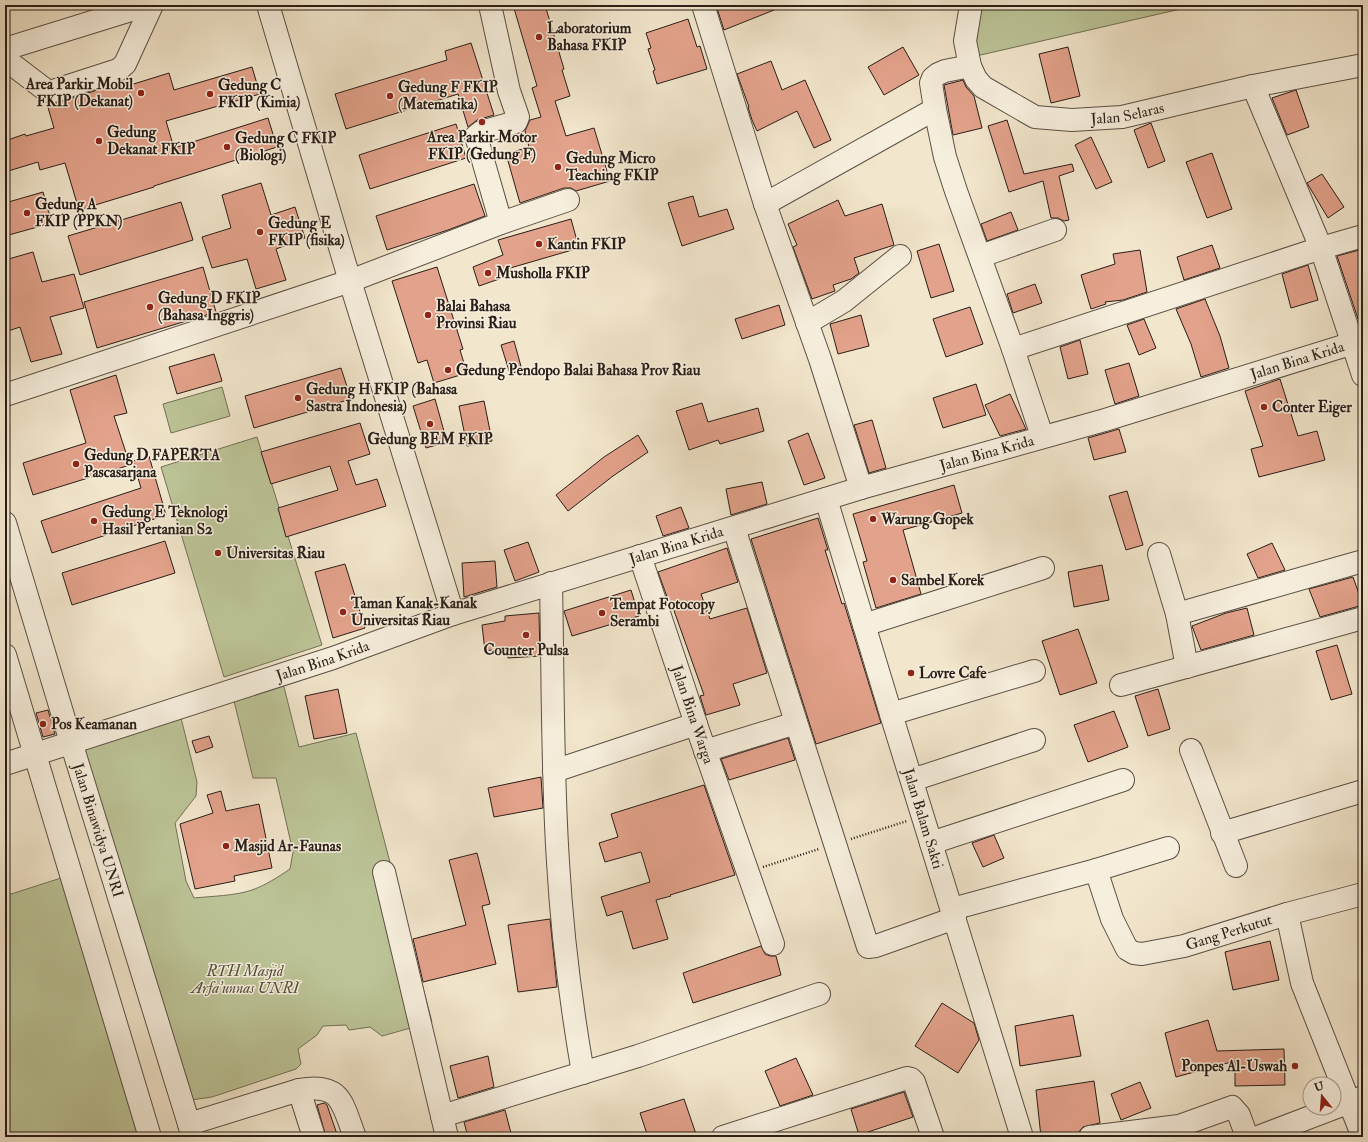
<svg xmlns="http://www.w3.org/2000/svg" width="1368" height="1142" font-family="'IM FELL Double Pica',serif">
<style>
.green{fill:#bcc497;stroke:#727158}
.building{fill:#e3a28b;stroke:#291e18}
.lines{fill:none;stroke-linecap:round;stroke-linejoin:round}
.minor-casing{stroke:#5b5045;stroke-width:24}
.path{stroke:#291e18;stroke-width:2.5;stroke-dasharray:1 2;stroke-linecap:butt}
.minor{stroke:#f7efde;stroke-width:22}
.poi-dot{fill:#8f2418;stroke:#f7efde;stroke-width:1.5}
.labels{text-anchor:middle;stroke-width:3;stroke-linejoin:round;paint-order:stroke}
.poi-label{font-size:15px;font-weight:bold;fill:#291e18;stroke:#f7efde;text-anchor:start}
.street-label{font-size:15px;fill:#291e18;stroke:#f7efde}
.park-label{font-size:15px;font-style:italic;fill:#55503e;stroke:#f7efde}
</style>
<rect width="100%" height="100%" fill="#f2e6cc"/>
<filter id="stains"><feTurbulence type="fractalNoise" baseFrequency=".005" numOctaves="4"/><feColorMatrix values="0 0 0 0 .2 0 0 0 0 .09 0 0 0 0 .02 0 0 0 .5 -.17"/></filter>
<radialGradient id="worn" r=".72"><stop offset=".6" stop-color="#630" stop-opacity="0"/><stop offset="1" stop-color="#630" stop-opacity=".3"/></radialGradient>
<g class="green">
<path d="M979 5H1198L972 57Z"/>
<path d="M222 387 230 416 171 433 163 404Z"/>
<path d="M257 437 322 645 224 677 161 467Z"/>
<path d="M283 683 299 747 356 733 432 1022 382 1036 370 1027 349 1030 346 1025 323 1026 317 1035 298 1049 301 1064 296 1069 212 1097 191 1100 84 760 85 748 181 718 197 782 196 796 175 823 186 881 194 898C213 896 234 896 252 890 266 885 278 877 290 869L293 852 276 778H253L233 697Z"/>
<path d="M61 878 138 1137H5V896Z"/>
</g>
<g class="building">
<path d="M513 5H545L564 69 562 70 570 96 555 101 566 136 594 128 610 181 576 191 571 188H564L520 203 506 154 529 147 525 131 530 120 541 117 532 88 537 86Z"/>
<path d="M716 5H784V6L724 30Z"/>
<path d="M688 19 697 47 700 46 707 69 657 84 653 71 655 70 648 49 651 48 646 33Z"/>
<path d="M471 43 494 115 477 120 468 127 458 94 346 129 335 94 447 60 445 51Z"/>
<path d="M903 47 919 75 884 95 868 67Z"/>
<path d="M1068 47 1080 96 1051 103 1039 54Z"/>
<path d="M771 61 782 90 805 80 831 140 814 148 797 111 757 131 752 120 748 107H749L737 74Z"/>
<path d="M252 67 260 94 166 121 174 148 268 118 277 147 154 186V187L79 210 65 163 40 170 38 162 5 172V141L25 134 26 136 54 128 47 104 57 103 122 82 124 87 169 73 174 90Z"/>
<path d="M963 80 966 87 974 96 982 128 953 135 944 85Z"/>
<path d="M1296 90 1309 127 1287 135 1272 98Z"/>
<path d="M1007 120 1024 174 1072 164 1074 171 1059 176 1069 220 1064 221 1058 218H1051L1043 181 1009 192 988 126Z"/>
<path d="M1151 123 1165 161 1148 168 1134 130Z"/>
<path d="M456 124 466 158 370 189 359 155Z"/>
<path d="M1091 137 1112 182 1096 189 1075 145Z"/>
<path d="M1212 153 1232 209 1207 218 1186 162Z"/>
<path d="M1322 174 1344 207 1328 218 1307 183Z"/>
<path d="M261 183 271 215 295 207 305 238 276 249 286 280 256 289 247 259 212 268 202 237 231 228 222 195Z"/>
<path d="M474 184 485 216 448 230 387 250 376 216Z"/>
<path d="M43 192 52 223 5 236V203Z"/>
<path d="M693 196 699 217 727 209 734 229 682 246 668 203Z"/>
<path d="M838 200 845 216 882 204 894 245 854 258 859 273 851 279 833 285 835 291 812 299 793 247 797 245 788 224Z"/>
<path d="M181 202 193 240 80 275 68 236Z"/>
<path d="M1011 212 1018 230 987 241 981 224Z"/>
<path d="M571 219 579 248 500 271 502 278 479 286 473 267 503 255 498 240Z"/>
<path d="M939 244 954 291 931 298 917 251Z"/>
<path d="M1212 245 1220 268 1184 280 1177 257Z"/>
<path d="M1363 249V317L1358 319 1337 256Z"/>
<path d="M1140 250 1147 292 1123 300 1105 302 1106 304 1091 309 1081 275 1115 264 1113 254Z"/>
<path d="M33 252 42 282 74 274 84 308 50 317 62 354 31 362 20 327 5 332V294L8 293 5 282V260Z"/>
<path d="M1308 265 1318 300 1291 308 1282 274Z"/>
<path d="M203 267 216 312 97 348 84 302Z"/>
<path d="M437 267 463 349 460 350 467 373 434 383 427 360 418 363 392 281Z"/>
<path d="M1035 284 1042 303 1013 313 1007 294Z"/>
<path d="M1205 299 1220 336 1229 368 1201 377 1191 344 1176 309Z"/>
<path d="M779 305 785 325 742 339 735 319Z"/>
<path d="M970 307 983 344 946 357 933 319Z"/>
<path d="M861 315 869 346 838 354 830 324Z"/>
<path d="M1144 319 1156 348 1139 355 1127 325Z"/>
<path d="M1080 340 1088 374 1068 379 1060 347Z"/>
<path d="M514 341 522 370 510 374 501 345Z"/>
<path d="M214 354 222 381 177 394 169 367Z"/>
<path d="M1129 363 1139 396 1115 404 1105 370Z"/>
<path d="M341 368 351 399 254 428 245 396Z"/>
<path d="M116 375 127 413 114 416 130 465 33 495 23 463 86 443 70 390Z"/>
<path d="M1280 379 1298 436 1317 431 1325 460 1259 477 1251 449 1263 446 1245 391Z"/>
<path d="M976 384 986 415 943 428 933 398Z"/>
<path d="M1010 394 1026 429 1000 436 985 405Z"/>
<path d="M435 399 447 442 426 448 413 406Z"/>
<path d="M484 401 492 441 467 446 459 406Z"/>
<path d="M702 403 708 422 758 408 764 431 720 444 718 440 689 450 676 411Z"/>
<path d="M872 420 886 468 869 473 854 425Z"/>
<path d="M360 423 370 454 348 461 356 485 377 479 386 506 286 537 278 508 338 490 330 466 271 484 261 452Z"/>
<path d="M1119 429 1126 452 1094 460 1088 438Z"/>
<path d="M808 433 825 478 804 485 788 441Z"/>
<path d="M638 435 648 452 613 476 568 511 556 495 604 457Z"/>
<path d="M149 456 166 515 52 553 41 521 141 488 133 461Z"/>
<path d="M762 482 767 504 731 515 726 489Z"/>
<path d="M954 485 962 513 903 530 921 594 876 608 863 562 867 561 853 514Z"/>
<path d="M1127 491 1143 545 1126 550 1109 496Z"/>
<path d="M681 507 689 528 663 536 656 516Z"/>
<path d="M818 518 828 550H825L842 604 844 603 881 723 816 744 751 539Z"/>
<path d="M165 541 175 573 72 605 62 573Z"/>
<path d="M528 542 539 572 515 581 504 550Z"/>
<path d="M1272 543 1285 570 1258 578 1247 554Z"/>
<path d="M727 548 738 582 701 594 710 619 747 608 767 673 733 684 740 705 706 715 700 696 704 695 672 605H670L658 572Z"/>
<path d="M495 561 497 587 464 597 462 563Z"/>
<path d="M345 564 365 628 333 638 315 572Z"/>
<path d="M1102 565 1109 600 1074 607 1068 572Z"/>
<path d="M1353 577 1363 605 1320 617 1309 589Z"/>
<path d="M631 590 639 616 572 636 564 611Z"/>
<path d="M1247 608 1254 635 1201 650 1192 626 1226 613Z"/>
<path d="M539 613 540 656 508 658 507 648 485 651 482 625 505 621V616Z"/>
<path d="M1078 629 1097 683 1060 695 1042 641Z"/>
<path d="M1337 645 1352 694 1331 700 1316 651Z"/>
<path d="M338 689 347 733 314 739 305 696Z"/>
<path d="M1158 689 1170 729 1148 736 1135 696Z"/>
<path d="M48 710 55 734 43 737 36 713Z"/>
<path d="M1114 711 1128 747 1088 762 1074 725Z"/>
<path d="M209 736 213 747 196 753 192 741Z"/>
<path d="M788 738 795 760 729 780 721 759Z"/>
<path d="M541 777 543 808 494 817 488 788Z"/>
<path d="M704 785 735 875 670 895 671 896 656 900 668 939 633 949 622 911 607 916 601 897 650 882 641 852 605 862 599 843 618 837 611 814Z"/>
<path d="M221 791 226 811 259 804 272 868 234 876 235 881 195 889 180 824 213 813 207 795Z"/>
<path d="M994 835 1004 858 983 867 972 843Z"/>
<path d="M477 853 490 904 482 906 496 964 423 982 413 939 466 925 449 860Z"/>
<path d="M550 919 557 987 518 992 508 925Z"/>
<path d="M1270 941 1279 980 1233 990 1225 952Z"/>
<path d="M761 946 765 954 770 956H776L781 975 693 1003 683 973Z"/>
<path d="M942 1003 974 1023 979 1040 958 1073 915 1046Z"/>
<path d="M1073 1015 1081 1056 1020 1066 1015 1026Z"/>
<path d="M1208 1020 1217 1051 1284 1049 1285 1085 1235 1086V1061L1176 1077 1165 1033Z"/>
<path d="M488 1056 494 1087 458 1098 450 1066Z"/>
<path d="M796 1058 813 1095 780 1106 765 1071Z"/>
<path d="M1094 1081 1100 1123 1083 1127 1078 1133 1041 1137 1036 1090Z"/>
<path d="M1140 1082 1151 1108 1121 1120 1111 1094Z"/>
<path d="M904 1092 913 1117 859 1135 851 1109Z"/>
<path d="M684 1099 697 1137H648L640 1113Z"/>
<path d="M324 1103 327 1105 338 1137H326L317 1105Z"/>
<path d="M505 1110 512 1137H468L464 1122Z"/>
</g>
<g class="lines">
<g class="minor-casing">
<g id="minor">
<path d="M268 5 350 281 453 614"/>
<path d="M490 5 509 91 518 117 516 122 481 132 476 136 501 223"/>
<path d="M703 5 765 204 820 359 861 488"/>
<path id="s1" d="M971 5 965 41 970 66 976 79 983 87 1035 117 1072 120 1122 117 1253 86 1363 65"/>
<path d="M5 49 147 5"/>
<path d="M5 59 47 91H53L118 70 125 64 152 5"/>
<path d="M970 66 945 71 938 74 933 78 931 83 935 109 945 157 956 191 1013 349 1042 436"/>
<path d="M1253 86 1321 248 1363 375"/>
<path d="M765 204 935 109"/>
<path d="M981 256 1055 230"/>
<path d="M807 323 844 301 900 256"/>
<path d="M1013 349 1321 248 1363 236"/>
<path d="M5 395 350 281 501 223 568 200"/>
<path id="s2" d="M826 499 891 714 1022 1137"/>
<path id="s3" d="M5 523 71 742 193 1137"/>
<path d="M734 528 868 947 876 946 955 918"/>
<path d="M1159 554 1177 614 1187 667"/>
<path id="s4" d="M640 556 699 733 773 944"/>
<path d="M551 583C553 676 552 770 558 862 562 933 571 1004 583 1073"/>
<path d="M1177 614 1363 561"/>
<path d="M864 625 1043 568"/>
<path d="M5 655 150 1137"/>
<path d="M1121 685 1363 618"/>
<path d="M891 714 1034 671"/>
<path d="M1191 750 1236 866"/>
<path d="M705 751 796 723"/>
<path id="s5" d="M5 764 333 658 453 614 861 488 1105 420 1363 340"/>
<path d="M554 771 696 724"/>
<path d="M912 780 1034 740"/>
<path d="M1222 833 1363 791"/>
<path d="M931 843 1123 780"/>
<path d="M1096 870 1168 848"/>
<path d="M384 872 447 1137"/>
<path id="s6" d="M952 909 1096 870 1112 919 1127 949 1134 953 1142 954 1184 946 1287 914 1363 894"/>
<path d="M1287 914 1302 983 1363 1137"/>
<path d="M299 1090 314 1137"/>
<path d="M442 1116 638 1056 819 994"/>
<path d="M189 1124 299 1090C342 1082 342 1104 355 1137"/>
<path d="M723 1137 907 1078 911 1079 914 1082 933 1137"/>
<path d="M1090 1137 1179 1126 1232 1107 1239 1115 1247 1137"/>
<path d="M1258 1137 1363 1097"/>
</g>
</g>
<g class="path">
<path d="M851 839 907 821"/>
<path d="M763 867 819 849"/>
</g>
<use href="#minor" class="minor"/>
</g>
<g class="poi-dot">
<circle cx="539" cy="37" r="4"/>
<circle cx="141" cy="93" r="4"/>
<circle cx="210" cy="94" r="4"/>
<circle cx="390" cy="96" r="4"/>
<circle cx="482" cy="122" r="4"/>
<circle cx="99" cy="141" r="4"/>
<circle cx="227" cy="147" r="4"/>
<circle cx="558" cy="167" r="4"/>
<circle cx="27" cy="213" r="4"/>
<circle cx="260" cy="232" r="4"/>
<circle cx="539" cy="244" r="4"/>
<circle cx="488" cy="273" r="4"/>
<circle cx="150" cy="307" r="4"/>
<circle cx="428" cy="315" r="4"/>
<circle cx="448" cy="370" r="4"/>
<circle cx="298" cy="398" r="4"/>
<circle cx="1264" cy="407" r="4"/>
<circle cx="430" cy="424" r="4"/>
<circle cx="76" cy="464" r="4"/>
<circle cx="873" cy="519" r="4"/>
<circle cx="94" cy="521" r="4"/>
<circle cx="218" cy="553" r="4"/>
<circle cx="893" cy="580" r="4"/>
<circle cx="343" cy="612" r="4"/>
<circle cx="602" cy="613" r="4"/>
<circle cx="526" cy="635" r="4"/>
<circle cx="911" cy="673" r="4"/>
<circle cx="43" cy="724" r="4"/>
<circle cx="226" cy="846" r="4"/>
<circle cx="1295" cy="1066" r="4"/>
</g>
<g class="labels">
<g class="poi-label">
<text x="547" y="33">Laboratorium<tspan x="547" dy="17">Bahasa FKIP</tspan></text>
<text x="133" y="89" text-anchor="end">Area Parkir Mobil<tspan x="133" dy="17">FKIP (Dekanat)</tspan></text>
<text x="218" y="90">Gedung C<tspan x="218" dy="17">FKIP (Kimia)</tspan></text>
<text x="398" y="92">Gedung F FKIP<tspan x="398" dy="17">(Matematika)</tspan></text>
<text x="107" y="137">Gedung<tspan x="107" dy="17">Dekanat FKIP</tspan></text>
<text x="482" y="142" text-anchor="middle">Area Parkir Motor<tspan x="482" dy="17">FKIP (Gedung F)</tspan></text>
<text x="235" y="143">Gedung C FKIP<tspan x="235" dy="17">(Biologi)</tspan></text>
<text x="566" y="163">Gedung Micro<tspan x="566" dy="17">Teaching FKIP</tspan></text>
<text x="35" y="209">Gedung A<tspan x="35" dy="17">FKIP (PPKN)</tspan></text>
<text x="268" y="228">Gedung E<tspan x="268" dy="17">FKIP (fisika)</tspan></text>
<text x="547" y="249">Kantin FKIP</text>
<text x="496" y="278">Musholla FKIP</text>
<text x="158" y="303">Gedung D FKIP<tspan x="158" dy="17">(Bahasa Inggris)</tspan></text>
<text x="436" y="311">Balai Bahasa<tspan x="436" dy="17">Provinsi Riau</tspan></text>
<text x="456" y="375">Gedung Pendopo Balai Bahasa Prov Riau</text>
<text x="306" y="394">Gedung H FKIP (Bahasa<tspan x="306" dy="17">Sastra Indonesia)</tspan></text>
<text x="1272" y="412">Conter Eiger</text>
<text x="430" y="444" text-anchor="middle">Gedung BEM FKIP</text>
<text x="84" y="460">Gedung D FAPERTA<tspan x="84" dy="17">Pascasarjana</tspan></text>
<text x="102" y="517">Gedung E Teknologi<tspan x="102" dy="17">Hasil Pertanian S2</tspan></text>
<text x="881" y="524">Warung Gopek</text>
<text x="226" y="558">Universitas Riau</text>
<text x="901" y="585">Sambel Korek</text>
<text x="351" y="608">Taman Kanak-Kanak<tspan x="351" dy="17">Universitas Riau</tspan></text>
<text x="610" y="609">Tempat Fotocopy<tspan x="610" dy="17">Serambi</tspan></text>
<text x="526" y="655" text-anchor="middle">Counter Pulsa</text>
<text x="919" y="678">Lovre Cafe</text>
<text x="51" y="729">Pos Keamanan</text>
<text x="234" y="851">Masjid Ar-Faunas</text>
<text x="1287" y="1071" text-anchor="end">Ponpes Al-Uswah</text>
</g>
<g class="street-label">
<text dy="5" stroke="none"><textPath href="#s1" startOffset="240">Jalan Selaras</textPath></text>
<text dy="5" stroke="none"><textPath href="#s5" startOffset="1354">Jalan Bina Krida</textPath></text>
<text dy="5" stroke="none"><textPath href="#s5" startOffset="1030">Jalan Bina Krida</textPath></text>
<text dy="5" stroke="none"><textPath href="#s5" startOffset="706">Jalan Bina Krida</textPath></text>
<text dy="5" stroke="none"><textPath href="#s5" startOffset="334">Jalan Bina Krida</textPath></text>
<text dy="5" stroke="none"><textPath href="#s4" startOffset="167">Jalan Bina Warga</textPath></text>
<text dy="5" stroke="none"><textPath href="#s2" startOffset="334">Jalan Balam Sakti</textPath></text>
<text dy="5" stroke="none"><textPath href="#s3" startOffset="321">Jalan Binawidya UNRI</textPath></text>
<text dy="5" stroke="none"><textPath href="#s6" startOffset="340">Gang Perkutut</textPath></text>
</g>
<g class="park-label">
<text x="245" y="976">RTH Masjid<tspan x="245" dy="17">Arfa'unnas UNRI</tspan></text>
</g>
</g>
<rect width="1368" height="1142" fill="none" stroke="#f2e6cc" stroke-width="20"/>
<rect x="6" y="6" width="1356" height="1130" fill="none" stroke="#291e18" stroke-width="2"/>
<rect x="10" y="10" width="1348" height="1122" fill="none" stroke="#291e18"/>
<g transform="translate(1322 1096) rotate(343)"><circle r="19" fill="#f7efde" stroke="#a59b8f"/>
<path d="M0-3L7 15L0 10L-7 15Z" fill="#8f2418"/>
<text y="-6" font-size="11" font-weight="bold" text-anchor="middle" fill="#291e18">U</text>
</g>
<rect width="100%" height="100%" filter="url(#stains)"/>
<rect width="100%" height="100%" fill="url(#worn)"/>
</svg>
